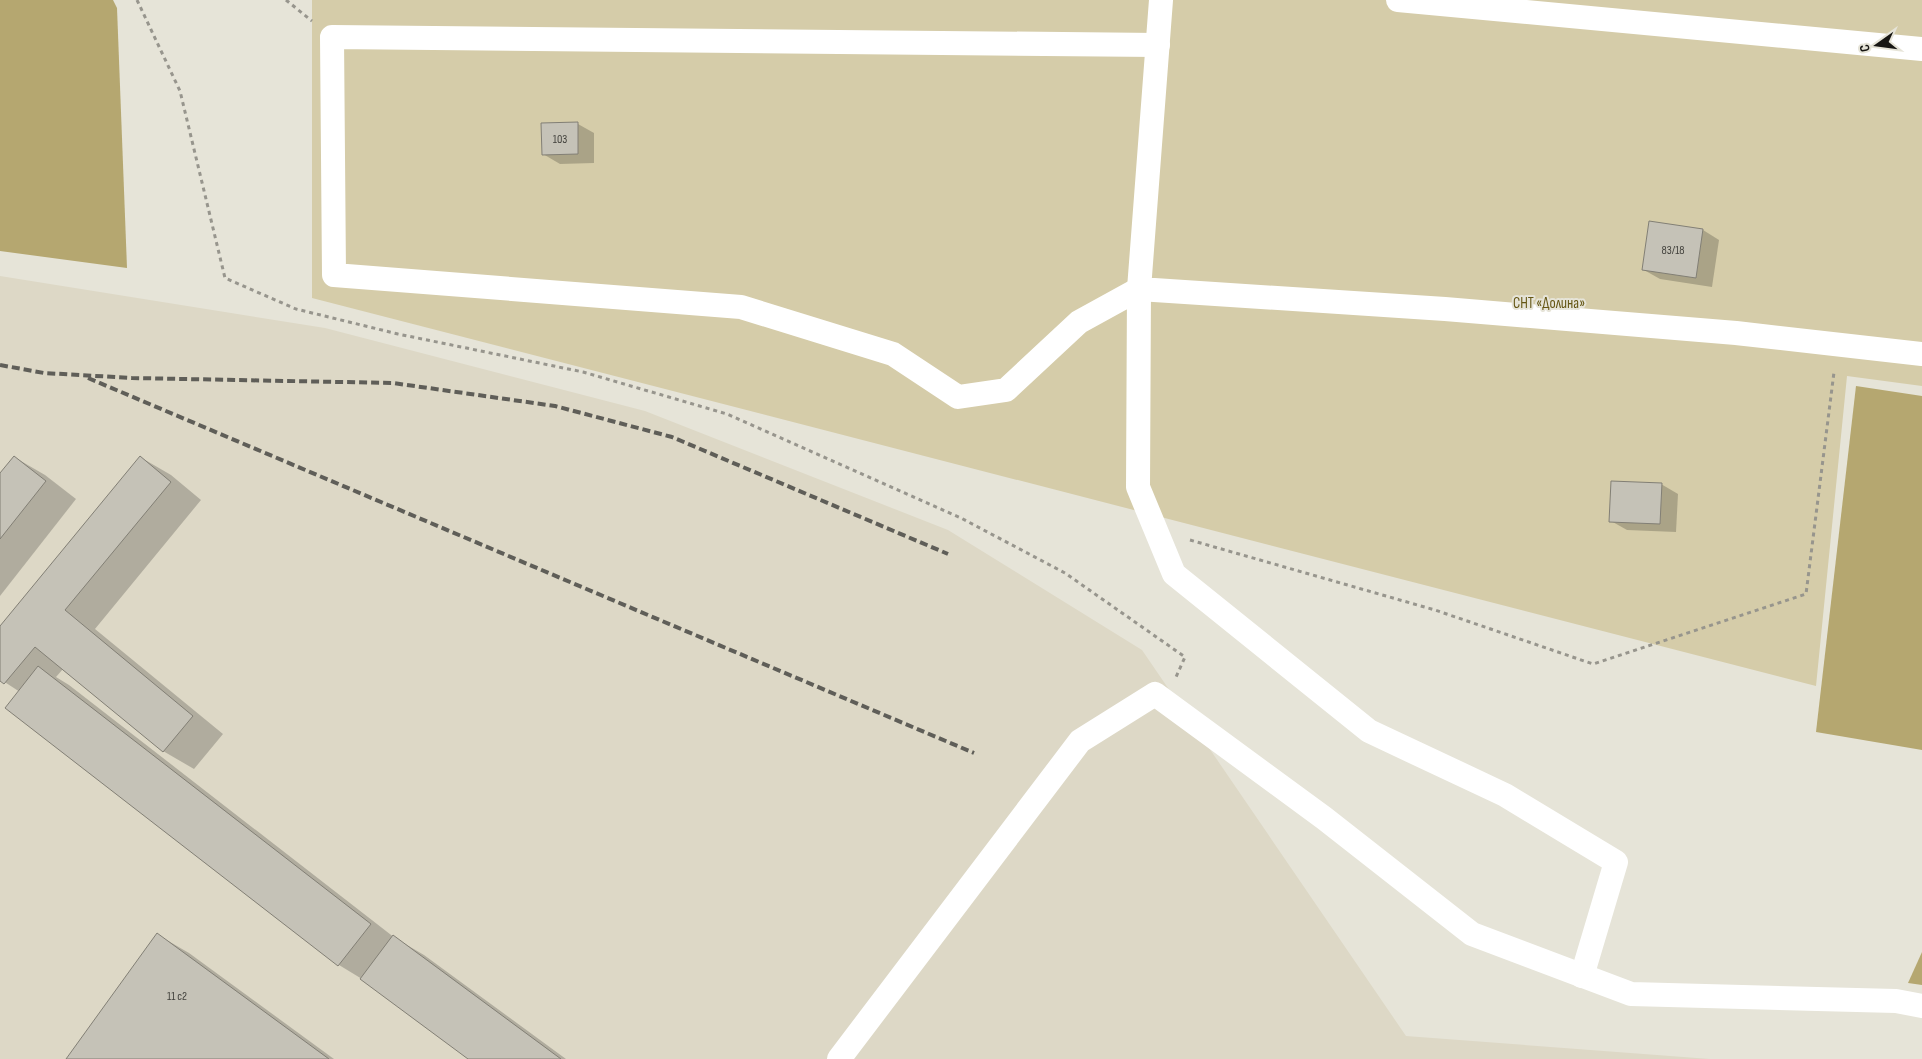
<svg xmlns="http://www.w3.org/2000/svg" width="1922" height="1059" font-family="'Sofia Sans Condensed',sans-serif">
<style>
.built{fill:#ddd8c6}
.green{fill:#d5cca9}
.forest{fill:#b5a770}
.shadow{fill:#0003}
.building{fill:#c5c2b7;stroke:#827f75}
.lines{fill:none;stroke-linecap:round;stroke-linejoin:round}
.path{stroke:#97958d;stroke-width:3;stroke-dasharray:4 4;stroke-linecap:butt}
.street{stroke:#fff;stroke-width:24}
.rail{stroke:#5f5e58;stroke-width:4;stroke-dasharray:8 4;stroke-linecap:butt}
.labels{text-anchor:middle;stroke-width:4;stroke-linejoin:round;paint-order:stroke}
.number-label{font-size:12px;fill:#42413c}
.park-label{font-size:15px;fill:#655614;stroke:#e6e4d8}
</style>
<rect width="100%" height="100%" fill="#e6e4d8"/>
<path class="built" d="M0 276 325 328 645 411 948 530 1142 650 1406 1036 1710 1059H0Z"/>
<path class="green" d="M312 0H1922V386L1847 376 1816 686 312 298Z"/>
<g class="forest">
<path d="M0 0H113L117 8 127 268 0 251Z"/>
<path d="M1856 386 1922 396V750L1816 732Z"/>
<path d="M1922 952V985L1908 983Z"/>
</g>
<g class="shadow">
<path d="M578 124 594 133V163L560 164 543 154Z"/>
<path d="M1651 222 1703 230 1719 240 1712 287 1660 279 1644 270Z"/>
<path d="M14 457 45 475 76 499 0 596V475Z"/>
<path d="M140 457 171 475 201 500 95 629 223 734 194 769 163 751 63 669 56 677 69 685 395 938 424 955 566 1059H470L362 979 339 965 7 708 20 692 0 679V628Z"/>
<path d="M1661 484 1678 494 1676 532 1627 530 1611 521Z"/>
<path d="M158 935 189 953 334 1059H67Z"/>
</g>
<g class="building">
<path d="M578 122V154L542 155 541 123Z"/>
<path d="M1649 221 1703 229 1696 278 1642 270Z"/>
<path d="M14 456 46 481 0 539V473Z"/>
<path d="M140 456 171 482 65 610 193 716 163 752 35 647 4 684 0 681V626Z"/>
<path d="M1611 481 1662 483 1660 524 1609 522Z"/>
<path d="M38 666 371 924 338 966 5 708Z"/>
<path d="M157 933 329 1059H66Z"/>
<path d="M393 935 561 1059H468L360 979Z"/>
</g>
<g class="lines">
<g class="path">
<path d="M137 0 180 91 225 278 296 309 398 334 583 372 727 414 961 518 1065 573 1185 657 1176 677"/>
<path d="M286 0 312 21"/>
<path d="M1190 540 1435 610 1593 664 1806 594 1834 372"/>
</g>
<g class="street">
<path d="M1161 0 1139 289 1445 309 1736 333 1922 354"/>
<path d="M1398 0 1922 49"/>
<path d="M1158 45 332 37 334 275 741 307 893 354 958 397 1006 390 1079 322 1139 289 1138 487 1174 574 1369 731 1505 795 1616 862 1582 976"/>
<path d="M839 1059 1080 741 1155 694 1324 818 1472 934 1631 994 1896 1001 1922 1006"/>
</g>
<g class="rail">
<path d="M0 365 44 373 132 378 393 383 555 406 672 437 948 554"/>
<path d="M88 378 974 753"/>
</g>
</g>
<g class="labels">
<g class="number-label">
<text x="560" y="143">103</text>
<text x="1673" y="254">83/18</text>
<text x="177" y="1000">11 с2</text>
</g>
<g class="park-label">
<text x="1549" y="308">СНТ «Долина»</text>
</g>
</g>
<g transform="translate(1877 45) rotate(256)" stroke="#e6e4d8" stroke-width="4" paint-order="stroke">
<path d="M0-4L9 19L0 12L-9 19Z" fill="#171613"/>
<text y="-8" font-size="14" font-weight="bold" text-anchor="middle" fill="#171613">С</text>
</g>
</svg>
